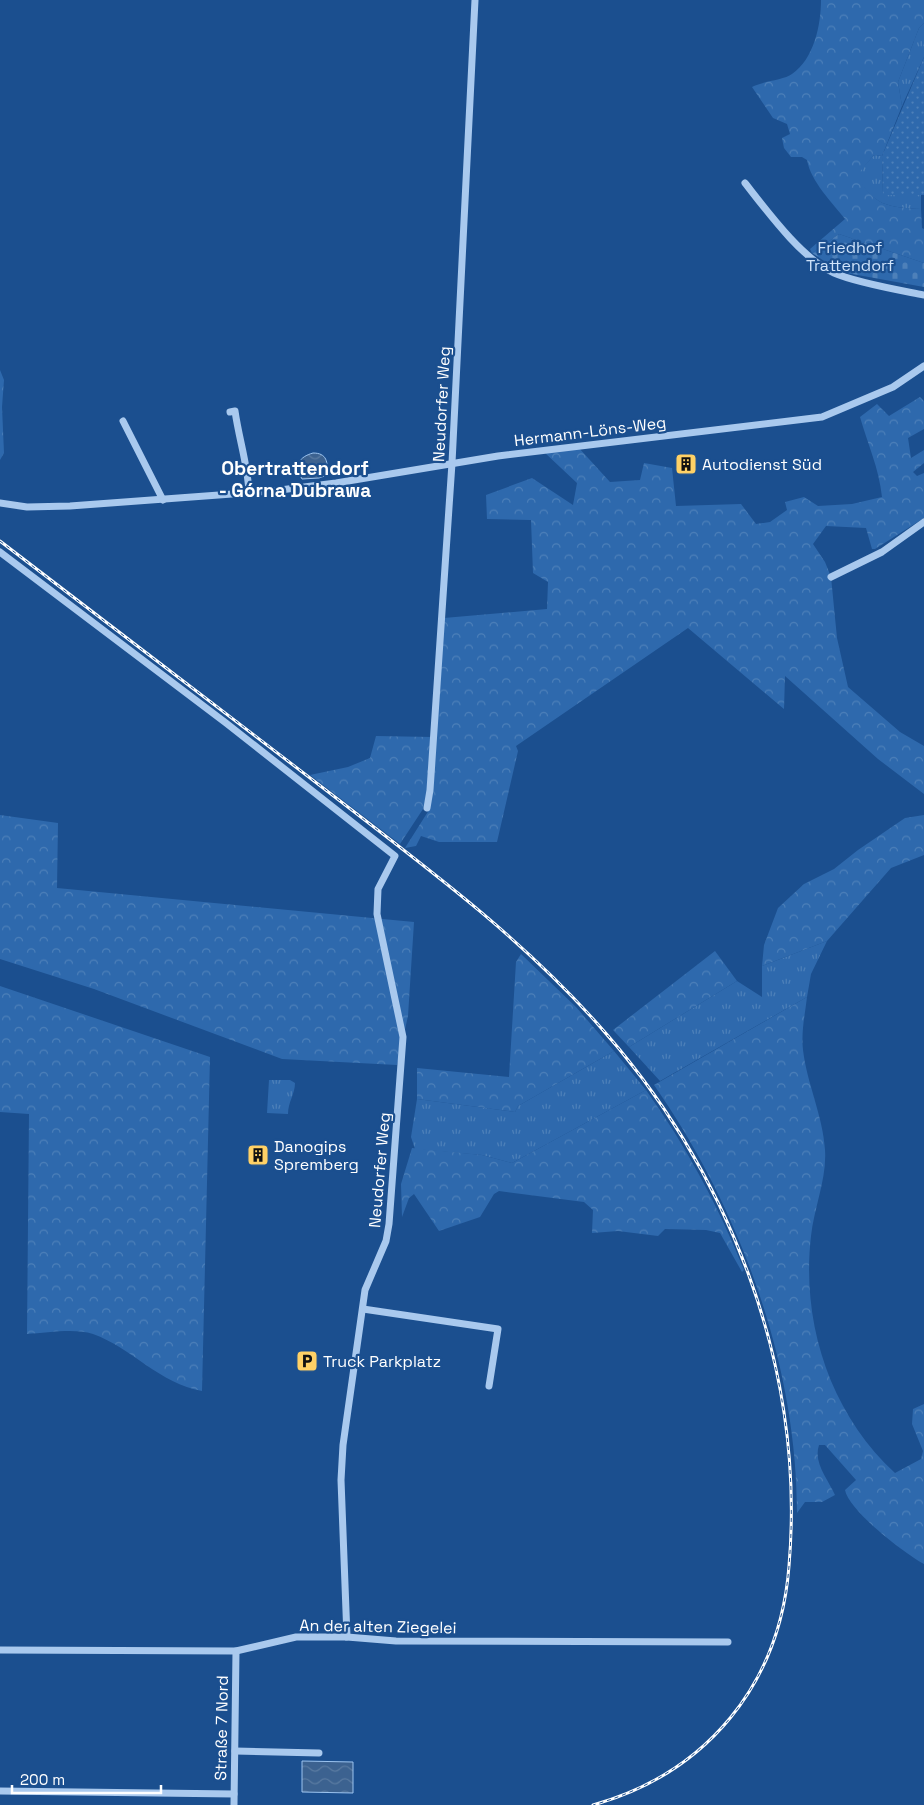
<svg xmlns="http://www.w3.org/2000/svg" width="924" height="1805" font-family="'Space Grotesk',sans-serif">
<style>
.grass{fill:url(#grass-tufts)}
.forest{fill:url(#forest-crowns)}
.cemetery{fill:url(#cemetery-stones)}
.garden{fill:url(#garden-dots)}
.water{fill:url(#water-waves);stroke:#9cc4f0}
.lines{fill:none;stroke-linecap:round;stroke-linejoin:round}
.minor{stroke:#a9c9ee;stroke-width:7}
.rail-casing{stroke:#fff;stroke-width:3}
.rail{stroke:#1b4f8f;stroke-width:1;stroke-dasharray:4;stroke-linecap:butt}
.labels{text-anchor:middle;stroke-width:4.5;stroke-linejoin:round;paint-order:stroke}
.park-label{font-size:16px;fill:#cfe3fa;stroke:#1b4f8f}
.street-label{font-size:16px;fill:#fff;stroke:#1b4f8f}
.poi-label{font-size:16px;fill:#fff;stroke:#1b4f8f;text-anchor:start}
.quarter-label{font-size:19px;font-weight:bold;fill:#fff;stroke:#1b4f8f}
</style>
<defs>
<pattern id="grass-tufts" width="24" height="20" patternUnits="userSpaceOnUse" patternTransform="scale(1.25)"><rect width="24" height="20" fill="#2e69ad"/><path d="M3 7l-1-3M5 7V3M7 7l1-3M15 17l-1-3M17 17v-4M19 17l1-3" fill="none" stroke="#4d80b9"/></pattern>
<pattern id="forest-crowns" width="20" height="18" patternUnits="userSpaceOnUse" patternTransform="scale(1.25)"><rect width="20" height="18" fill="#2e69ad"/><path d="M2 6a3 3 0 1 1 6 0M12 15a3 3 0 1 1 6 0" fill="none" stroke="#4d80b9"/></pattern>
<pattern id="cemetery-stones" width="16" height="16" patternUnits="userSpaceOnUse" patternTransform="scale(1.25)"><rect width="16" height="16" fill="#2e69ad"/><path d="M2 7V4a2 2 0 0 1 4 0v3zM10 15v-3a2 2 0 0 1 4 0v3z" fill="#4d80b9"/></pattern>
<pattern id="garden-dots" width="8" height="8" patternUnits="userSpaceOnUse" patternTransform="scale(1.25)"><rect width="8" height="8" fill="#2e69ad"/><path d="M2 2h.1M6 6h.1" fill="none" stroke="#4d80b9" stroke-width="1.8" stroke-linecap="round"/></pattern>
<pattern id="water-waves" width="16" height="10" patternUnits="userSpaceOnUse" patternTransform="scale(1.25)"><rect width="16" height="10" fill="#3c6290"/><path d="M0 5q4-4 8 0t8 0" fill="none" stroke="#597aa1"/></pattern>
</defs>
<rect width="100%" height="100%" fill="#1b4f8f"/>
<g class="grass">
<path d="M924 23V57L902 106 898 82 919 28Z"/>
<path d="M874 155 882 156 883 195H921V209C887 207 874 206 856 175Z"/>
<path d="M827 941 811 974 807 997 660 1081 629 1047 737 981 762 997V966Z"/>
<path d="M614 1051 646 1090 512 1163 482 1155 415 1149 411 1137 417 1099 515 1112 518 1106Z"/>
<path d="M269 1080H290L295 1083C295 1094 288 1102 288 1114L267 1113Z"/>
</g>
<g class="forest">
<path d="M821 0H924V23L919 28 898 82 902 106 882 156 874 155 857 175C874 206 887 207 921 209L922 228 924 229V263L839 234 812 253 810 249 845 219C832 202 811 182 807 160L802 157H791L784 148 782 138 790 134 787 124 773 118 752 87C763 81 784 80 792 74 814 59 821 25 821 0Z"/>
<path d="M0 370 4 380 2 407 4 453 0 460Z"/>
<path d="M920 397 924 401V429L908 438 911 458 924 450V463L913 472 917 476 924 473V518L875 549H872L866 528 826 526 813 544 825 562 831 577 837 638 848 687 900 732 924 746V794L878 759 785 676 784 709 688 628 516 746 518 751 497 842H439L421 836 416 846 405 848 429 810 432 796 444 618 547 609 548 582 533 573 531 520 487 519 486 495 532 478 573 505 577 483 544 452 578 447 610 482 640 480 644 463 672 468 676 506 741 504 756 524 770 522 787 510 785 502 804 497 818 506 852 504 882 497C879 468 868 445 860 417L877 404 889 416Z"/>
<path d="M376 736 432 737 427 799 423 809 400 844 310 775 348 767 370 758Z"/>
<path d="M0 815 58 823 57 888 414 922 408 1016 397 1065 282 1059 94 989 0 959Z"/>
<path d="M924 815V855L891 868 827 941 762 966 764 945 778 908 804 884 834 869 858 850 905 818Z"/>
<path d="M715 951 737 981 629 1047 613 1030Z"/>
<path d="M521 954 576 1007 614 1051 518 1106 515 1112 417 1099V1068L509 1077 516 962Z"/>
<path d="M0 986 210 1057 202 1391C160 1384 132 1348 93 1334 74 1328 47 1333 27 1334L29 1114 0 1112Z"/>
<path d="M807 997C805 1014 801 1032 803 1050 807 1084 823 1116 825 1150 827 1178 814 1208 811 1236 801 1323 830 1413 895 1473L921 1459 923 1451 912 1424 913 1409 924 1404V1564C904 1553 849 1511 845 1490L856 1480 825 1445H819C813 1463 828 1479 835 1495L822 1502H805L797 1513C797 1363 739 1207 654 1085Z"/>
<path d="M646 1090C686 1146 718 1205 744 1270L742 1272 720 1233 706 1230 665 1229 658 1236 618 1231 592 1233 593 1210 584 1202 499 1191 494 1194 480 1217 439 1231 414 1194 409 1198 402 1217 401 1184 412 1148 482 1155 512 1163Z"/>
</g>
<path class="cemetery" d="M839 234 924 263V287L841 272 812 253Z"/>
<path class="garden" d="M924 57V195H883L882 156Z"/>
<g class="water">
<path d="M313 453C327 453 328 462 327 475L319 478 302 479C294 465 299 457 313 453Z"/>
<path d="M302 1761 353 1762V1793L302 1792Z"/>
</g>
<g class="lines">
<g class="minor">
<path d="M745 183C767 211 802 259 834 273 857 283 899 290 924 295"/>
<path d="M230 412 235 411C239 439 248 466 249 493"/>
<path d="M123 421 163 500"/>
<path d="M0 503 27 507 70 506 272 491 336 483 498 456 822 417 893 387 924 366"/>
<path d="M0 552 226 723 395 856 378 889 377 914 403 1037 389 1224 386 1241 365 1290 343 1445 341 1480 347 1637"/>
<path d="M831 577 882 552 924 522"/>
<path d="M427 808 430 790 452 463 475 0"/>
<path d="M363 1309 498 1329 489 1386"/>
<path d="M0 1650 236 1651 296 1637H347L396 1641 728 1642"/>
<path d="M235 1751 319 1753"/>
<path d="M0 1791 234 1794"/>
<path d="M234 1805 236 1651"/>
</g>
<g class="rail-casing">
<path id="rail" d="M0 541C110 626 221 709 331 794 423 865 517 934 595 1021 728 1168 806 1366 789 1566 780 1684 707 1773 593 1805"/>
</g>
<use href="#rail" class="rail"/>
</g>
<defs>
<g id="building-square" transform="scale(1.125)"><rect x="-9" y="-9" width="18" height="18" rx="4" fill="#ffd166" stroke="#1b4f8f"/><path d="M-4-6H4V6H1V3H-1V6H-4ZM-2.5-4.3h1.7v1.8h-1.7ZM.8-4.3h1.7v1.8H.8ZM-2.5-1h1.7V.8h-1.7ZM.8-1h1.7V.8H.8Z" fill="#111"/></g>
<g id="parking-square" transform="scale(1.125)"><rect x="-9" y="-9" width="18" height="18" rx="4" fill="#ffd166" stroke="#1b4f8f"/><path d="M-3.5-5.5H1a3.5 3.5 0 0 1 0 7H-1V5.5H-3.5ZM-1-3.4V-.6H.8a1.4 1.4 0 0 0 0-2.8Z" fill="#111"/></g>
</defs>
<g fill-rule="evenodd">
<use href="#building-square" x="686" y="464"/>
<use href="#building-square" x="258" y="1155"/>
<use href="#parking-square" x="307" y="1361"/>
</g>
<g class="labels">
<g class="park-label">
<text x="850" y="253">Friedhof<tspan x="850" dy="18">Trattendorf</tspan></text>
</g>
<g class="street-label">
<text transform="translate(441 404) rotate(-87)" y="6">Neudorfer Weg</text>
<text transform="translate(590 431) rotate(-7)" y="6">Hermann-Löns-Weg</text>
<text transform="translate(379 1170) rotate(-85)" y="6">Neudorfer Weg</text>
<text transform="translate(378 1626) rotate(1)" y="6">An der alten Ziegelei</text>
<text transform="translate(221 1728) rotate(-89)" y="6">Straße 7 Nord</text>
</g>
<g class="poi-label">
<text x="702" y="470">Autodienst Süd</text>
<text x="274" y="1152">Danogips<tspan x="274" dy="18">Spremberg</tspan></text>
<text x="323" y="1367">Truck Parkplatz</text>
</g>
<g class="quarter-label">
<text x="295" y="475">Obertrattendorf<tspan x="295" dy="22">- Górna Dubrawa</tspan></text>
</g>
</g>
<path d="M12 1785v8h149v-8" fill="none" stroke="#ffffff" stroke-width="2.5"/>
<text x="20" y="1785" font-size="15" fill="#ffffff" stroke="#1b4f8f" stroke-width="4" paint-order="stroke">200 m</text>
</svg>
